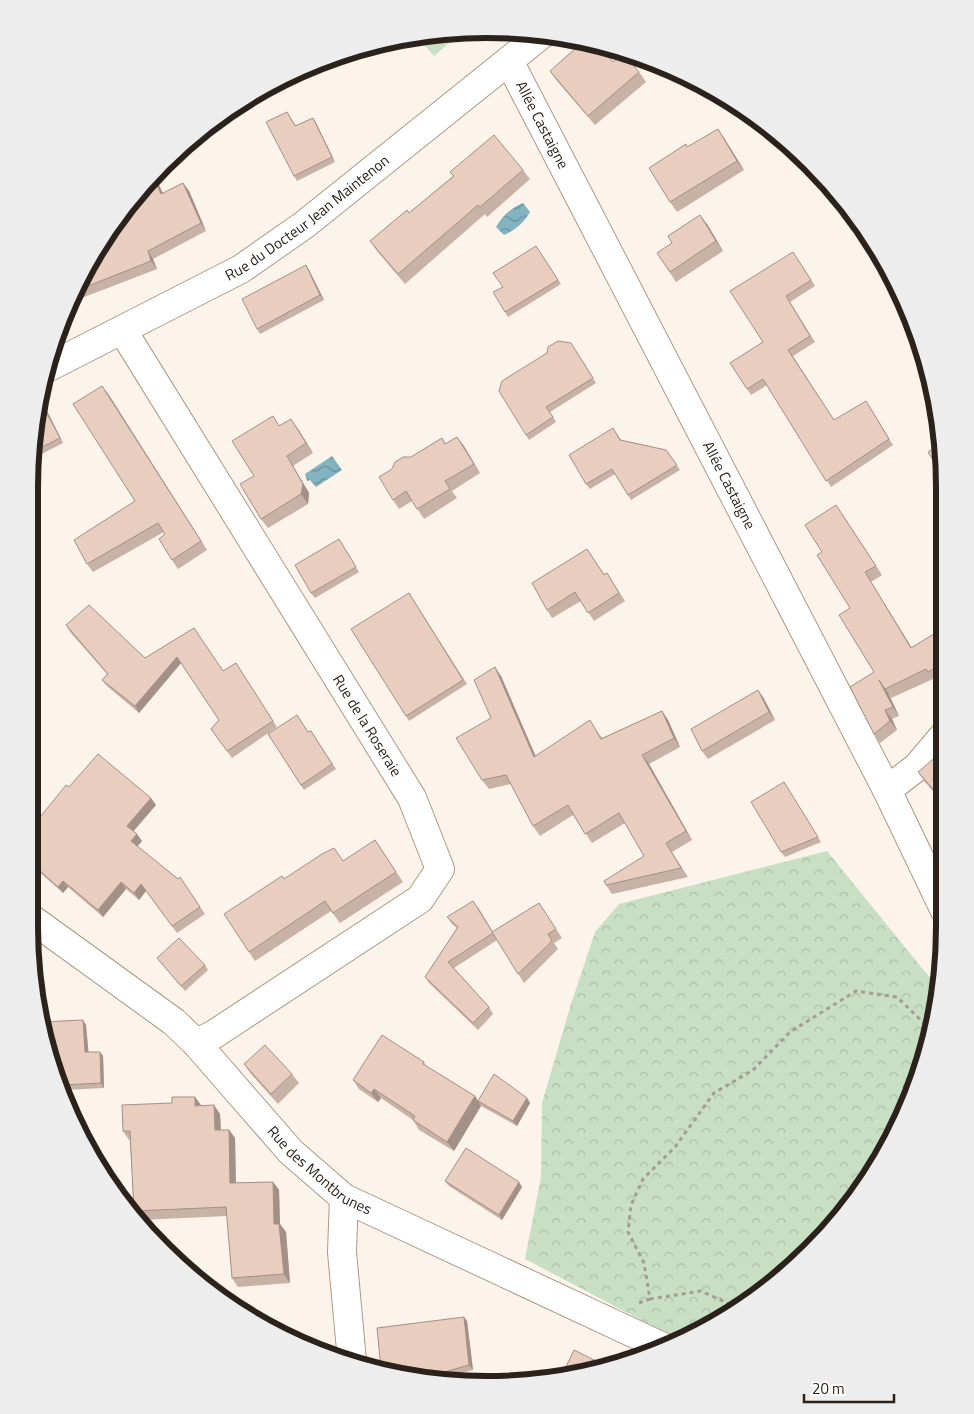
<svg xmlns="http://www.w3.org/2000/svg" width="974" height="1414" font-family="'Titillium Web',sans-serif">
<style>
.forest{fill:url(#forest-crowns)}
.pitch{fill:#c8dfc4}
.water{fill:url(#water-waves)}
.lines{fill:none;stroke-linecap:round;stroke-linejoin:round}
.street-casing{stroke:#ad9985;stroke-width:30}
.path{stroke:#a59c94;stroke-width:3;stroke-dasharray:4 4;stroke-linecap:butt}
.street{stroke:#fff;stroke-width:28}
.wall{fill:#c8b1a5}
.shaded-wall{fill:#a39086}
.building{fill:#e9cec0;stroke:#a39086}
.labels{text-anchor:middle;stroke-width:5;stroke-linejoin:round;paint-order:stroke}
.street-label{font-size:15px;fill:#2b231b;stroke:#fff}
.rim{fill:none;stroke:#2b231b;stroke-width:6}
</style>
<defs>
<pattern id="forest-crowns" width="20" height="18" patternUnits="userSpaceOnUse" patternTransform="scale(1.25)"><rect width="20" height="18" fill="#c8dfc4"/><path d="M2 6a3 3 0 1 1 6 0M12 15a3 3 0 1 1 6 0" fill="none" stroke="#acbfa8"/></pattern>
<pattern id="water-waves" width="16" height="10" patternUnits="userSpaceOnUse" patternTransform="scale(1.25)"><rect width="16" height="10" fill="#81b3c0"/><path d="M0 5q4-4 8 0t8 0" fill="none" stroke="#6a919b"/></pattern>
</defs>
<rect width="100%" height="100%" fill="#fcf3eb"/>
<path class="forest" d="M827 851 939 989 936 1017 910 1103 868 1182 811 1251 690 1338 681 1341 525 1259 541 1177 542 1103 571 1004 595 932 619 904Z"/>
<path class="pitch" d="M463 31 434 56 416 36Z"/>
<g class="water">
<path d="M523 203 530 212C524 223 515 230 504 235L496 227C502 216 511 208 523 203Z"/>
<path d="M332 456 342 470 316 487 310 480 307 481 305 474Z"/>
</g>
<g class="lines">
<g class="street-casing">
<g id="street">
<path id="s1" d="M509 61 887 790 945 911"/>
<path id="s2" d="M123 331 412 798 440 869 420 899 213 1035 196 1043"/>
<path id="s3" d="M49 367 241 269 304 225 542 34"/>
<path d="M887 790 917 767 945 734"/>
<path id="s4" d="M29 917 174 1022 196 1043 291 1152 344 1198 663 1347"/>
<path d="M344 1198 342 1252 352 1361"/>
</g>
</g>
<g class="path">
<path d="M650 1299 701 1291 734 1306"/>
<path d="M639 1303 650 1299 644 1263 628 1232 631 1205 643 1179 675 1147 714 1093 753 1070 790 1032 856 991 897 997 932 1031"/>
</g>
<use href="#street" class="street"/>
</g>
<g class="wall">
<path d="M613 62 639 72 646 82 595 125 557 81 550 71Z"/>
<path d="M287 112 296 126 313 118 316 123 335 162 297 181 294 176Z"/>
<path d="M724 138 744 170 677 212 670 202 688 147Z"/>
<path d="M523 170 530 179 487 217 485 214 405 284 377 251 370 241 409 213 453 176 450 172Z"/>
<path d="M156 178 163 193 183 183 189 191 206 231 153 259 157 269 74 301 90 258Z"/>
<path d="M707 224 723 251 676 282 657 253Z"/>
<path d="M536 246 561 284 508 317 505 312 503 287Z"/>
<path d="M797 258 815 286 790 302 815 342 793 356 834 420 870 407 893 445 831 487 767 385 751 395 730 363 763 342Z"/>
<path d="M309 270 324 300 260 334 257 329Z"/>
<path d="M571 343 596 383 550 412 556 422 529 440 526 435Z"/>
<path d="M102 386 207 550 178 569 172 560 165 534 164 532 93 572 87 564 135 501Z"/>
<path d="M36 410 47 411 63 443 32 459Z"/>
<path d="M280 426 298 429 313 453 293 466 309 493 308 504 268 528 261 519 254 476Z"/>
<path d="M613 428 621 440 666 450 680 470 631 500 615 474 590 489 586 484Z"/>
<path d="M457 437 480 473 452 491 457 498 424 519 412 501 399 509 393 500 411 457 442 438 446 444Z"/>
<path d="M29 496 35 508 29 511Z"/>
<path d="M843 515 882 575 871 582 912 648 945 627V675L935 681 933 679 891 698 888 693 899 716 892 719 897 730 880 743 874 734V672L850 608 822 552Z"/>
<path d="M342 544 359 572 315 598 311 593Z"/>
<path d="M587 549 604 574 607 573 625 601 594 621 581 601 552 618 547 610Z"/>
<path d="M409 593 467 684 409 721 406 716Z"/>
<path d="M66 625 145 658 194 628 223 671 236 663 277 727 232 758 211 729 219 720 181 663 139 713 107 686 102 680 107 674 70 632Z"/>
<path d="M501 676 535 756 596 730 602 738 662 711 668 720 680 747 649 764 692 840 672 852 688 877 612 894 606 885 644 856 625 823 592 843 573 815 540 836 533 826 511 784 489 789 482 780 491 718Z"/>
<path d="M763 697 775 720 708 759 702 751Z"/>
<path d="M311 731 336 769 304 790 268 734 309 732Z"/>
<path d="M945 749V805L924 781 918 772Z"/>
<path d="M784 782 821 842 785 857 781 852Z"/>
<path d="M69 787 156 805 133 831 142 841 137 846 178 879 180 877 205 914 177 933 146 891 139 900 126 889 103 917 68 887 63 893 29 863V805L41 816Z"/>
<path d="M375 840 403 882 340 923 331 911 255 961 249 952 284 879 343 861Z"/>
<path d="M539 903 562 938 554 943 558 949 524 983 497 940 454 968 489 1007 493 1014 478 1030 429 983 425 977 457 928 452 924 447 917 478 907 493 932Z"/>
<path d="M157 958 205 965 208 970 185 991Z"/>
<path d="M83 1020 86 1025 88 1052H100L103 1056 104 1088 64 1090 44 1046Z"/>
<path d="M424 1062 426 1066 475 1096 478 1101 527 1098 530 1103 517 1126 481 1106 454 1151 419 1130 413 1120 381 1098 378 1102 359 1089 353 1080Z"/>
<path d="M244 1064 292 1074 299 1083 278 1104 251 1074Z"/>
<path d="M201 1106 220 1114 221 1130H229L235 1138 236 1183 273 1182 279 1190 280 1224 286 1232 290 1283 238 1287 232 1278 227 1216 140 1220 134 1211 130 1140H129L123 1131Z"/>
<path d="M445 1181 522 1187 502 1220 449 1186Z"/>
<path d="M464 1317 467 1321 473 1370 433 1381H427L381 1369Z"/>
</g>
<g class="shaded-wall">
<path d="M313 118 316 123 335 162 332 157Z"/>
<path d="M718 129 724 138 744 170 737 161Z"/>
<path d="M154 175 156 178 166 202 161 194 153 176Z"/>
<path d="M183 183 189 191 206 231 201 223Z"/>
<path d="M700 215 707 224 723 251 716 241Z"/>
<path d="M148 251 153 259 157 269 151 261Z"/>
<path d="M306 265 309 270 324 300 320 295Z"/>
<path d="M102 386 109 395 207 550 201 541Z"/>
<path d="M43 406 47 411 63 443 60 438Z"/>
<path d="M291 419 298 429 313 453 306 443Z"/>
<path d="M457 437 464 446 480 473 474 464Z"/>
<path d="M287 456 293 466 309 493 308 504 301 494Z"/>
<path d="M29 496 35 508 29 499Z"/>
<path d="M865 572 871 582 918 658 911 648Z"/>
<path d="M177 657 181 663 139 713 135 706Z"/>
<path d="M495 667 501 676 540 766 534 757Z"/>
<path d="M879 680 888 693 899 716 893 707Z"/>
<path d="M758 690 763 697 775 720 769 712Z"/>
<path d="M885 710 892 719 897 730 890 721Z"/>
<path d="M662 711 668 720 680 747 674 738Z"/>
<path d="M642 755 649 764 692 840 686 831Z"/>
<path d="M151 798 156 805 132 833 127 826Z"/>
<path d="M137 834 142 841 136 848 131 841Z"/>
<path d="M63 881 68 887 63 893 58 887Z"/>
<path d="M121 882 126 889 103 917 98 910Z"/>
<path d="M141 884 146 891 139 900 134 893Z"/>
<path d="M83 1020 86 1025 89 1057 85 1052Z"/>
<path d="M100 1052 103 1056 104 1088 101 1083Z"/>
<path d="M374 1089 381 1098 378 1102 371 1093Z"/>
<path d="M475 1096 481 1106 454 1151 447 1142Z"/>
<path d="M195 1097 201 1105 195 1106Z"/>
<path d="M527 1098 530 1103 517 1126 513 1121Z"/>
<path d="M214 1105 220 1114 221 1139 215 1130Z"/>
<path d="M229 1130 235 1138 236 1191 230 1183Z"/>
<path d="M273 1182 279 1190 280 1224 286 1232 290 1283 284 1274 274 1224Z"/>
<path d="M519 1182 522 1187 502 1220 499 1215Z"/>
<path d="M464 1317 467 1321 473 1370 469 1365Z"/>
</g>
<g class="building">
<path d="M585 40 598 44 613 62 623 53 639 72 588 116 550 71Z"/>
<path d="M287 112 295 126 313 118 332 157 294 176 266 122Z"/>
<path d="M718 129 737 161 670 202 649 168 686 144 687 147Z"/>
<path d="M494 135 523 170 480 207 478 205 398 274 370 241 407 210 409 213 454 176 450 172Z"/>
<path d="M153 176 161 194 183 183 201 223 148 251 151 261 78 290 90 258Z"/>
<path d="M700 215 716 241 670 272 657 253 672 243 668 236Z"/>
<path d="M536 246 558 280 505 312 493 292 503 287 493 273Z"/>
<path d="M793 252 811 280 786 296 810 336 788 350 834 420 866 401 889 439 826 481 763 379 747 389 730 363 763 342 730 291Z"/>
<path d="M306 265 320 295 257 329 242 299Z"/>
<path d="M558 341 571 343 593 378 546 407 553 417 526 435 499 391 502 381 547 353 548 347Z"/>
<path d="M102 386 201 541 172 560 159 539 165 534 158 523 87 564 74 540 135 501 73 404Z"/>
<path d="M43 406 60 438 32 452 36 410Z"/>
<path d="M273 416 279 426 291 419 306 443 287 456 303 484 301 494 261 519 240 484 254 476 232 441Z"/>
<path d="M613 428 620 440 666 450 677 465 628 495 612 469 586 484 569 455Z"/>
<path d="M457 437 474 464 445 481 450 489 417 509 406 491 393 500 379 477 392 469 395 462 403 457H411L442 438 445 444Z"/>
<path d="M941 444 945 479 928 452Z"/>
<path d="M836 505 876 566 865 572 911 648 945 627V662L928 672 926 669 885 689 879 680 893 707 885 710 890 721 874 734 850 687 874 672 839 615 850 608 817 555 822 552 805 525Z"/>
<path d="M339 539 356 567 311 593 295 565Z"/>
<path d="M587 549 604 575 607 573 619 593 588 613 575 592 547 610 532 583Z"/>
<path d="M409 593 463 680 406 716 351 629Z"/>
<path d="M89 605 145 658 194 628 223 671 236 663 273 721 227 751 211 729 219 720 177 657 135 706 102 680 108 674 66 625Z"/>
<path d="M495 667 534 757 590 720 601 739 662 711 674 738 642 755 686 831 666 843 681 868 606 885 604 881 644 856 619 813 585 834 568 805 533 826 506 775 482 780 456 738 491 718 474 680Z"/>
<path d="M758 690 769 712 702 751 691 729Z"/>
<path d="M297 715 308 732 311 731 332 764 301 785 268 734Z"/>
<path d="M945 749V793L940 797 918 772Z"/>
<path d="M98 754 151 798 127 826 137 834 131 841 178 879 180 877 200 907 172 926 141 884 134 893 121 882 98 910 63 881 58 887 29 861V805L41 816 66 785 69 787Z"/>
<path d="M784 782 818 837 781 852 751 802Z"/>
<path d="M375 840 396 872 333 913 325 901 249 952 224 914 282 876 284 879 322 854 334 848 343 861Z"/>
<path d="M473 901 493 933 448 962 489 1007 473 1023 425 977 458 927 447 917Z"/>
<path d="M539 903 556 929 548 934 552 941 518 974 492 932Z"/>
<path d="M179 938 205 965 181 986 157 958Z"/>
<path d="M83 1020 85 1052H100L101 1083 62 1085 44 1046 41 1022Z"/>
<path d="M382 1035 424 1062 423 1064 475 1096 447 1142 413 1120 415 1116 374 1089 371 1093 353 1080Z"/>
<path d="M265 1045 292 1074 271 1094 244 1064Z"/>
<path d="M494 1074 527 1098 513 1121 478 1101Z"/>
<path d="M172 1097H195V1106L214 1105 215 1130H229L230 1183 273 1182 274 1224H279L284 1274 232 1278 226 1207 134 1211 130 1131H123L122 1105 172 1103Z"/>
<path d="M466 1148 519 1182 499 1215 445 1181Z"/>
<path d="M464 1317 469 1365 420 1379 381 1369 377 1328Z"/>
<path d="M574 1350 606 1366 576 1376 561 1377Z"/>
</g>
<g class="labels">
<g class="street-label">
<text dy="5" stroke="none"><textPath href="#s1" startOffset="72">Allée Castaigne</textPath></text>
<text dy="5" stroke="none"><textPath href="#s3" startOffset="299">Rue du Docteur Jean Maintenon</textPath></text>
<text dy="5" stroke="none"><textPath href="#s1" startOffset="478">Allée Castaigne</textPath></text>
<text dy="5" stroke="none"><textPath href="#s2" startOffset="464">Rue de la Roseraie</textPath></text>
<text dy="5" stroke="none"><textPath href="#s4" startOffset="388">Rue des Montbrunes</textPath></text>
</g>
</g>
<path d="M0 0H974V1414H0ZM487 38H487A449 449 0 0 1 936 487V927A449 449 0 0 1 487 1376H487A449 449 0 0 1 38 927V487A449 449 0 0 1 487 38Z" fill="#eeeded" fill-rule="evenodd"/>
<path class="rim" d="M487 38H487A449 449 0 0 1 936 487V927A449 449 0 0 1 487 1376H487A449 449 0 0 1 38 927V487A449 449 0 0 1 487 38Z"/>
<path d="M804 1394v8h90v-8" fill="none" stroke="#2b231b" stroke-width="2.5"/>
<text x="812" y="1394" font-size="15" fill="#2b231b" stroke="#ffffff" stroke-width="4" paint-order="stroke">20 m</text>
</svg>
